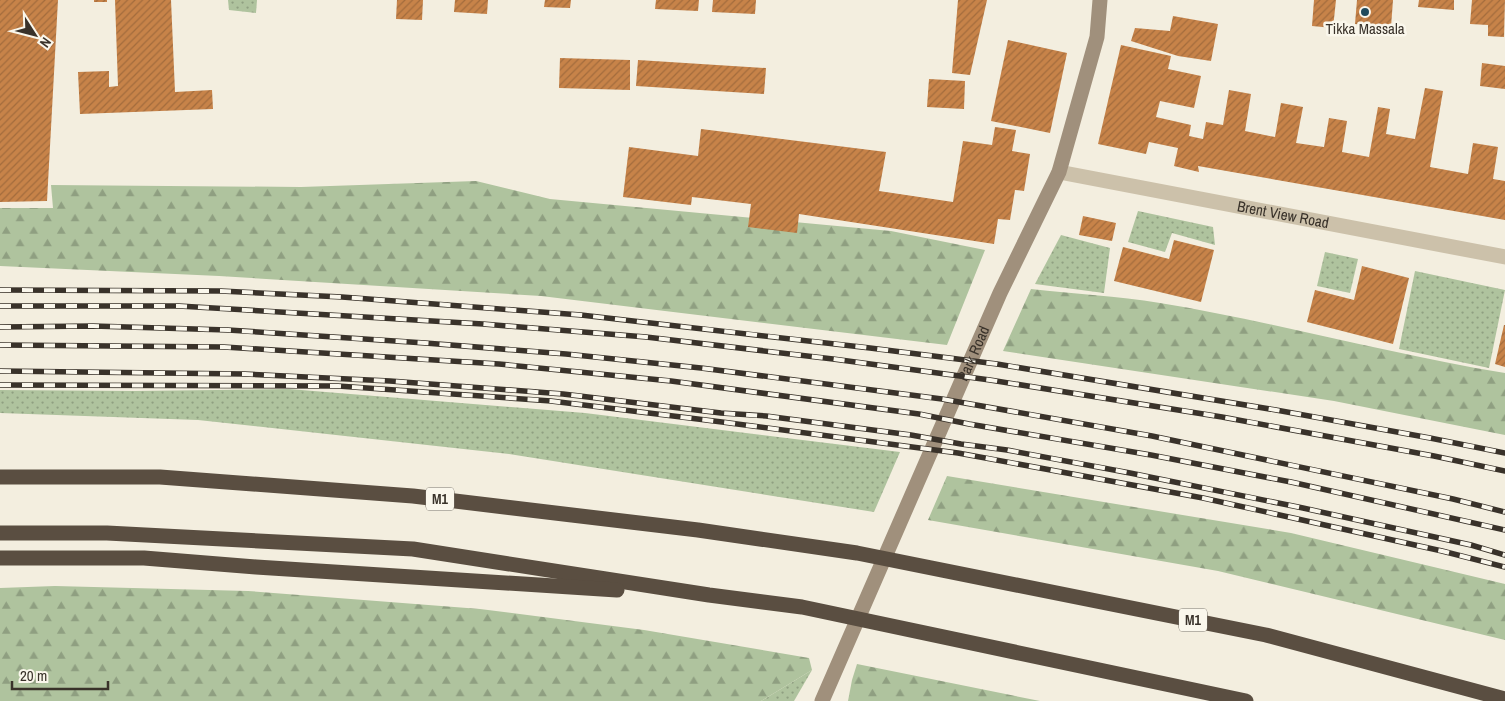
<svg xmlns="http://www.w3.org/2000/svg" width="1505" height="701" font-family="'Archivo Narrow',sans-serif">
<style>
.grass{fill:url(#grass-dots)}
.forest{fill:url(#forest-firs)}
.building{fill:url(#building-hatch)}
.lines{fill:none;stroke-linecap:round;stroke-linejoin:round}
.street{stroke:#ccc1aa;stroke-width:15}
.secondary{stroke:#a0907c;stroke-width:15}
.highway{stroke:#5a4e41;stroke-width:15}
.rail-casing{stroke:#39322a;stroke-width:5.5}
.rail{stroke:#faf7ec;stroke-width:4;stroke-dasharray:11;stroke-linecap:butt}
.poi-dot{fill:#1f4a5c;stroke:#faf7ec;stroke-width:2}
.labels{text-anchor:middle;stroke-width:5;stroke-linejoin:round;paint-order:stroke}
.shield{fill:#faf7ec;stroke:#736d64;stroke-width:1}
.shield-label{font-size:14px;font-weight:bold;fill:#39322a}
.poi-label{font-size:15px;fill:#39322a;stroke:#faf7ec}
.street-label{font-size:15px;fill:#39322a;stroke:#faf7ec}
</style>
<defs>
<pattern id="grass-dots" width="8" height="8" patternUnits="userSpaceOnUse" patternTransform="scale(1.25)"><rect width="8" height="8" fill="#afc39e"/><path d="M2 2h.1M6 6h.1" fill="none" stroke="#8f9f81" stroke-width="1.8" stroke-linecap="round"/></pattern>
<pattern id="forest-firs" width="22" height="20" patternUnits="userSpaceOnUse" patternTransform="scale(1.25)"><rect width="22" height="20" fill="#afc39e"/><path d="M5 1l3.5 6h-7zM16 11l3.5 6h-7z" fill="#8f9f81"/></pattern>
<pattern id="building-hatch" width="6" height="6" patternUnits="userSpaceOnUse" patternTransform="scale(1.25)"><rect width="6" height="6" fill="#c78349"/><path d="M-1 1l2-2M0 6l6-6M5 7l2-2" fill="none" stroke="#a36c3d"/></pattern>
</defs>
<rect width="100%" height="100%" fill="#f3eedf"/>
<g class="grass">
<path d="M228 0H257L256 13 229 10Z"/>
<path d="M1138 211 1213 227 1215 245 1172 233 1165 252 1128 242Z"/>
<path d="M1061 235 1110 248 1104 293 1035 284Z"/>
<path d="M1325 252 1358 259 1350 293 1317 286Z"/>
<path d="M1415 271 1505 290 1489 368 1399 349Z"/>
<path d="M289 389 585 413 900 452 874 512 509 454 198 420 0 413V390L135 391Z"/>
<path d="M812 670 794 701H761Z"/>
</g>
<g class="forest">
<path d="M476 181 550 199 891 231 985 250 947 345 541 296 219 276 0 266V208H53L51 185 301 187Z"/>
<path d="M1031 289C1074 294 1117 296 1160 303 1276 322 1389 354 1505 373V435L1334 401 1003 351Z"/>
<path d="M947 476 1291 533 1505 584V640L1218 571 928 520Z"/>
<path d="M55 586 248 591 480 609 644 630 809 658 812 670 761 701H0V588Z"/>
<path d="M857 664 1040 701H848L852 680Z"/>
</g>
<g class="building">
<path d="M0 0H58L47 201 0 202Z"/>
<rect x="94" y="0" width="13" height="2"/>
<path d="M115 0H171L175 92 212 90 213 109 80 114 78 72 109 71V87L118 86Z"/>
<path d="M397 0H423L422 20 396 19Z"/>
<path d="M455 0H488L487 14 454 12Z"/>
<path d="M545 0H571L570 8 544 7Z"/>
<path d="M656 0H699L698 11 655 9Z"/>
<path d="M713 0H756L755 14 712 12Z"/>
<path d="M958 0H987L970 75 952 73Z"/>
<path d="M1314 0H1336L1333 28 1312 26Z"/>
<path d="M1357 0H1393L1391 27 1355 24Z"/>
<path d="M1419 0H1454V10L1418 7Z"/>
<path d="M1472 0H1505L1504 37 1488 36V25L1470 24Z"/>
<path d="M1173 16 1218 24 1211 61 1178 56 1131 41 1135 28 1170 31Z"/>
<path d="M1008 40 1067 53 1050 133 991 121Z"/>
<path d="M1121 45 1171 56 1168 69 1201 76 1194 108 1160 101 1156 117 1191 125 1189 136 1203 139 1206 122 1223 125 1229 90 1251 94 1245 131 1275 137 1281 103 1303 107 1296 143 1324 147 1329 118 1347 121 1342 152 1369 157 1378 107 1390 109 1386 134 1415 139 1425 88 1443 91 1430 167 1468 174 1473 143 1498 147 1493 179 1505 181V220L1198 166 1199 172 1174 166 1178 148 1149 142 1146 154 1098 144Z"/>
<path d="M560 58 630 60V90L559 88Z"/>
<path d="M638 60 766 68 764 94 636 86Z"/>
<path d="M1482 63 1505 66V89L1480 86Z"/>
<path d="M929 79 965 81 964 109 927 107Z"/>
<path d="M995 127 1016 130 1012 151 1030 154 1024 191 1015 190 1010 220 998 219 994 244 799 214 797 233 748 227 751 204 692 197 691 205 623 197 629 147 698 156 701 129 886 152 879 191 953 202 963 141 992 145Z"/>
<path d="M1083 216 1116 223 1112 241 1079 235Z"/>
<path d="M1174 240 1214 250 1201 302 1114 281 1123 247 1169 259Z"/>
<path d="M1362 266 1409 278 1393 344 1307 322 1315 290 1354 300Z"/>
<path d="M1504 325H1505V367L1495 364Z"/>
</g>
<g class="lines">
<path class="street" id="s1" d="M1059 172 1505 257"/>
<path class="secondary" id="s2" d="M822 701 1000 293 1059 172 1097 37 1100 0"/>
<g class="highway">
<path d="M0 477H160L413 496 698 530 857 553 1266 635 1505 699"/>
<path d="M0 533H107L413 549 709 595 802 607 1246 701"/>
<path d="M0 558H144L256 567 617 590"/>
</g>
<g class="rail-casing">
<g id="rail">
<path d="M0 290 221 291 342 297 581 315 870 348 997 364 1276 410 1430 438 1505 453"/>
<path d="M0 306H179L483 324 646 337 833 359 990 380 1222 417 1434 456 1505 471"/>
<path d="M0 327 93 326 228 330 425 343 566 354 701 368 942 399 1152 436 1453 499 1505 512"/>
<path d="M0 345 224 347 499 364 671 381 919 414 969 424 1151 455 1291 482 1505 530"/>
<path d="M0 371 245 374 390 381 563 394 721 413 766 416 911 435 961 444 1007 450 1130 473 1303 508 1471 545 1505 555"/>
<path d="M0 385 338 386 551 401 722 422 958 453 1203 498 1442 551 1505 567"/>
</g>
</g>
<use href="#rail" class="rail"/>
</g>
<circle class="poi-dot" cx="1365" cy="12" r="5"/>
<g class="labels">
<g class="shield">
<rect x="426" y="487.5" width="28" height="23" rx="4"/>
<rect x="1179" y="608.5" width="28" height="23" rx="4"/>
</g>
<g class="shield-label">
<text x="440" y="504">M1</text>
<text x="1193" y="625">M1</text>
</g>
<g class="poi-label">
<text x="1365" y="34">Tikka Massala</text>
</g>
<g class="street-label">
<text dy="5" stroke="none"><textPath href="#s1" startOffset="228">Brent View Road</textPath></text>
<text dy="5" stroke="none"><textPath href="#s2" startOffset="379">Park Road</textPath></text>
</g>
</g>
<g transform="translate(35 35) rotate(126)" stroke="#faf7ec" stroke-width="4" paint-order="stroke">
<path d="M0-4L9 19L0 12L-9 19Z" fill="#39322a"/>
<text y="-8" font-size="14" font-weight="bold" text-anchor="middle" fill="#39322a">N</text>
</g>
<path d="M12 681v8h96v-8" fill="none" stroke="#39322a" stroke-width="2.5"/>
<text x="20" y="681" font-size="15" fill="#39322a" stroke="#faf7ec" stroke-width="4" paint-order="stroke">20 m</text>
</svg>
